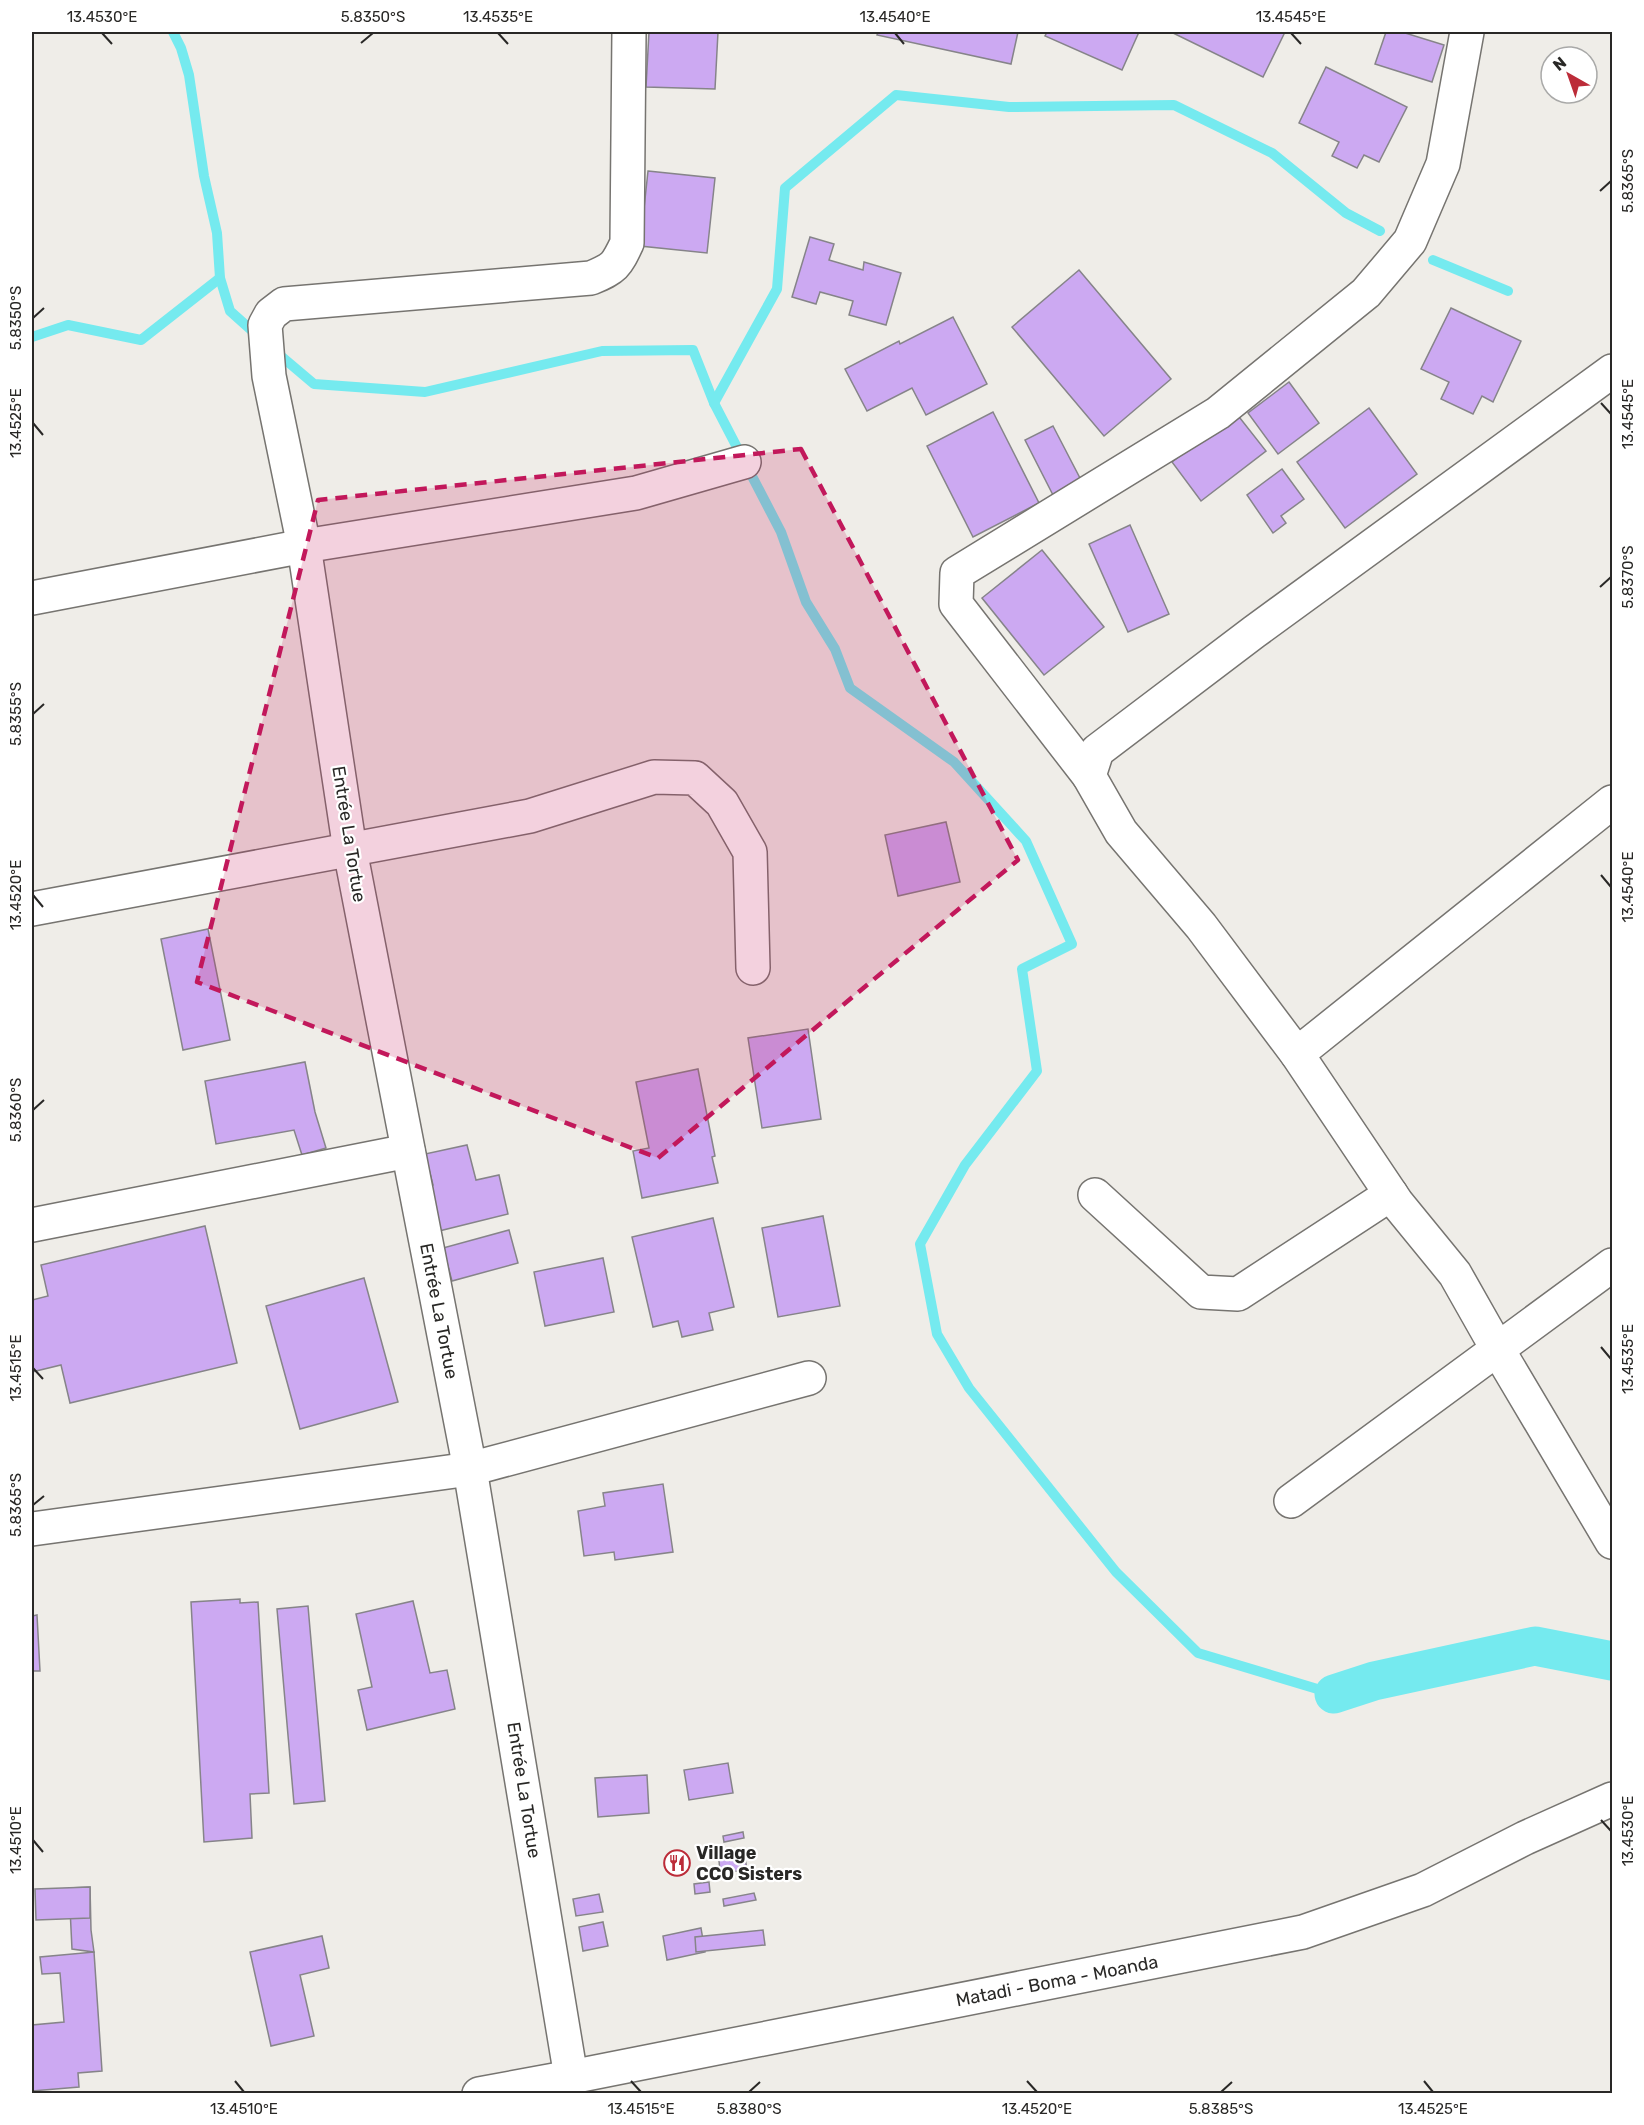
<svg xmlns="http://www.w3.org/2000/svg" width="1644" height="2125" font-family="Rubik,sans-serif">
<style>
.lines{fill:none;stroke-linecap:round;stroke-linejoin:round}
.stream{stroke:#75eaef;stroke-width:10}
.canal{stroke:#75eaef;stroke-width:39}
.building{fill:#cca9f2;stroke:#868489;stroke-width:1.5}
.street-casing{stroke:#767470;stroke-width:36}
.highway-casing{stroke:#767470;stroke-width:36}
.street{stroke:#fff;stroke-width:33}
.highway{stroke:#fff;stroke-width:33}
.marked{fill:#c2185b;fill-opacity:0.2;stroke:#c2185b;stroke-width:4.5;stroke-dasharray:12 8;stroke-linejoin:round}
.ticks{fill:none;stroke:#292826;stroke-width:2}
.labels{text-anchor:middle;stroke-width:4.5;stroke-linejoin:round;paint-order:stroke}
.street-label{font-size:18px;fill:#292826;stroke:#fff}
.poi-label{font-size:18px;font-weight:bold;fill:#292826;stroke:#fff;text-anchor:start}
.neatline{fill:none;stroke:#292826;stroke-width:2}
.ticks-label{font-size:15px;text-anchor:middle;fill:#292826}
</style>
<rect width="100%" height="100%" fill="#efede8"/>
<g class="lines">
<g class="stream">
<path d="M173 32 181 48 189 75 204 176 217 233 220 278 230 311 259 337"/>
<path d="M1433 260 1508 291"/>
<path d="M32 337 68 325 141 340 220 278"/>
<path d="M275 351 314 384 425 392 602 351 693 350 714 403 781 532 806 602 835 649 850 688 954 762 1026 841 1072 944 1022 969 1037 1071 965 1165 920 1244 937 1334 969 1388 1116 1572 1198 1653 1334 1694"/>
<path d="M714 403 777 289 785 188 896 95 1009 107 1174 105 1272 153 1346 213 1380 231"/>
</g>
<path class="canal" d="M1334 1694 1374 1681 1535 1646 1612 1661"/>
</g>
<g class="building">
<path d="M649 32H718L715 89 646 87Z"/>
<path d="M878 32H1018L1011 64 877 35Z"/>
<path d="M1047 32H1139L1122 70 1045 36Z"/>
<path d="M1174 32H1285L1263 77 1173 33Z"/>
<path d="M1386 32H1402L1444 45 1432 82 1375 64Z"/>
<path d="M1326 67 1407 107 1379 162 1364 155 1357 168 1332 156 1339 142 1299 123Z"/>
<path d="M648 171 715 178 707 253 640 246Z"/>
<path d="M810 237 834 244 829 260 863 270 864 262 901 273 886 325 849 315 853 301 820 292 816 304 792 297Z"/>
<path d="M1079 270 1171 379 1104 436 1012 327Z"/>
<path d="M1451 308 1521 341 1493 402 1482 396 1473 414 1441 399 1449 382 1421 369Z"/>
<path d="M953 317 987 384 926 415 912 388 867 411 845 369 899 341 900 344Z"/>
<path d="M1289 382 1319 423 1278 454 1248 413Z"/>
<path d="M1369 408 1417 474 1345 528 1297 462Z"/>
<path d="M993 412 1039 503 973 537 927 446Z"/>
<path d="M1236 413 1266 451 1201 501 1172 462Z"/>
<path d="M1053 426 1082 482 1054 497 1025 440Z"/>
<path d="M1282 469 1304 499 1281 516 1286 523 1273 533 1247 495Z"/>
<path d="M1130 525 1169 614 1128 632 1089 544Z"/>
<path d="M1042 550 1104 627 1044 675 982 598Z"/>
<path d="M946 822 960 882 898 896 885 835Z"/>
<path d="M208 929 230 1040 183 1050 161 939Z"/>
<path d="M808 1029 821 1119 762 1128 748 1038Z"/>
<path d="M305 1062 315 1112 326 1148 302 1155 294 1130 216 1144 205 1081Z"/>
<path d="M698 1069 715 1156 712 1157 718 1183 642 1198 633 1151 649 1148 636 1082Z"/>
<path d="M467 1145 476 1180 499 1175 508 1214 439 1231 429 1186 433 1185 425 1154Z"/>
<path d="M823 1216 840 1306 778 1317 762 1228Z"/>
<path d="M713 1218 734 1307 709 1313 713 1330 682 1337 678 1321 653 1327 632 1237Z"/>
<path d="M205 1226 237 1363 70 1403 61 1365 32 1372V1300L48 1296 41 1265Z"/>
<path d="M509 1230 518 1263 452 1281 443 1248Z"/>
<path d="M603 1258 614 1312 545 1326 534 1272Z"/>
<path d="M364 1278 398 1402 300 1429 266 1306Z"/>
<path d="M663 1484 673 1552 615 1560 614 1552 584 1556 578 1511 605 1506 603 1493Z"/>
<path d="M240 1599V1603L258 1602 269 1793 250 1794 252 1838 204 1842 191 1602Z"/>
<path d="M413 1601 430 1673 447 1670 455 1709 367 1730 358 1690 372 1687 356 1614Z"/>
<path d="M308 1606 325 1801 294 1804 277 1609Z"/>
<path d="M37 1615 40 1671H32V1616Z"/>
<path d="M728 1763 733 1793 689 1800 684 1770Z"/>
<path d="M647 1775 649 1813 598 1817 595 1778Z"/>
<path d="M743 1832 744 1838 724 1842 723 1836Z"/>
<path d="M745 1857 747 1870 720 1873 719 1860Z"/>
<path d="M709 1882 710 1892 695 1894 694 1884Z"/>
<path d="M90 1887 91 1930 94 1952 72 1949 69 1888Z"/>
<path d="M90 1887V1918L36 1920 35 1889Z"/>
<path d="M754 1893 756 1900 724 1906 723 1899Z"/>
<path d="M599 1894 603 1912 576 1916 573 1899Z"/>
<path d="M603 1922 608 1946 583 1951 579 1927Z"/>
<path d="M701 1928 705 1952 667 1960 663 1936Z"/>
<path d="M763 1930 765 1945 696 1952 695 1937Z"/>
<path d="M322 1936 329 1968 300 1975 314 2036 271 2046 250 1952Z"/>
<path d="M94 1952 102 2071 78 2073 79 2087 32 2091V2025L64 2022 60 1973 42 1974 40 1957Z"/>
</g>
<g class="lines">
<g class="street-casing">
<g id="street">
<path d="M1612 371 1254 632 1097 751 1089 776 1121 832 1201 926 1297 1054 1397 1203 1455 1274 1498 1350 1612 1542"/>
<path d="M32 598 304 546 636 493 744 462"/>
<path d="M1089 776 956 604 957 573 1218 413 1366 293 1410 241 1443 164 1467 32"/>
<path d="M32 909 530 816 654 777 695 778 722 803 750 852 753 968"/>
<path d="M1297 1054 1612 802"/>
<path d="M1095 1195 1201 1292 1238 1294 1391 1194"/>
<path d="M32 1225 408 1151"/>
<path d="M1291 1501 1612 1265"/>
<path d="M32 1529 470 1469 809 1378"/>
<path d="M571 2077 470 1469 350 850 304 546 269 376 265 325 271 314 284 304 591 278C615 268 616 266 627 243L629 32"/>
</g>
</g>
<g class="highway-casing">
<path id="highway" d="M479 2094 571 2077 1303 1932 1423 1890 1525 1838 1612 1799"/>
</g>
<use href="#street" class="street"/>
<use href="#highway" class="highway"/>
</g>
<path class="marked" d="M801 449 1018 860 658 1158 197 982 318 500Z"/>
<path class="ticks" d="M102 33 112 44M498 33 508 44M895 33 904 44M1291 33 1301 44M361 43 373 33M1600 191 1611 181M33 318 44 308M1601 403 1611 414M33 423 43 435M1600 587 1611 577M33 714 44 704M1601 875 1611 887M33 895 43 907M33 1110 44 1100M1601 1347 1611 1359M33 1368 43 1379M33 1505 44 1496M1601 1820 1611 1831M33 1840 43 1852M235 2081 244 2092M631 2081 641 2092M1027 2081 1037 2092M1424 2081 1433 2092M749 2092 760 2082M1221 2092 1232 2082"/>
<defs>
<g id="restaurant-ring" transform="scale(1.35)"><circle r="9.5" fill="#fff" stroke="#bc2c39" stroke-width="1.5"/><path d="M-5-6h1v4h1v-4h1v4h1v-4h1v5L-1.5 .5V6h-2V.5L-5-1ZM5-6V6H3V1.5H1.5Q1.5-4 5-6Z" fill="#bc2c39"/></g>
</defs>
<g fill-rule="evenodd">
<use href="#restaurant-ring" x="677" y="1863"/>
</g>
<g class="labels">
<g class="street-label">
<text transform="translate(349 834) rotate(81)" y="6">Entrée La Tortue</text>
<text transform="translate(439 1311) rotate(79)" y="6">Entrée La Tortue</text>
<text transform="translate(524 1790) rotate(81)" y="6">Entrée La Tortue</text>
<text transform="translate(1057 1981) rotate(-11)" y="6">Matadi - Boma - Moanda</text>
</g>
<g class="poi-label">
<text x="696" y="1859">Village<tspan x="696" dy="21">CCO Sisters</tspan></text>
</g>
</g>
<rect width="1644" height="2125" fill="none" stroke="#ffffff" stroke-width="66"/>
<g transform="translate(1569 75) rotate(320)"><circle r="28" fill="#ffffff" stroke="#a9a9a8" stroke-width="1.5"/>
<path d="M0-4.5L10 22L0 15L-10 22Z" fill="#bc2c39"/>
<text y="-9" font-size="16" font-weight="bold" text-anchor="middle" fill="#292826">N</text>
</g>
<rect x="33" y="33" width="1578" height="2059" class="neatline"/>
<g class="ticks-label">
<text x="102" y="22">13.4530°E</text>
<text x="373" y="22">5.8350°S</text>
<text x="498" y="22">13.4535°E</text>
<text x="895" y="22">13.4540°E</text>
<text x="1291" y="22">13.4545°E</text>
<text transform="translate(1628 181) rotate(-90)" y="5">5.8365°S</text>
<text transform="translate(16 318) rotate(-90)" y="5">5.8350°S</text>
<text transform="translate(1628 414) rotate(-90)" y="5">13.4545°E</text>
<text transform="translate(16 423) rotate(-90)" y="5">13.4525°E</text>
<text transform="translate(1628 577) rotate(-90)" y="5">5.8370°S</text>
<text transform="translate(16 714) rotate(-90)" y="5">5.8355°S</text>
<text transform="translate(1628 887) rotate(-90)" y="5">13.4540°E</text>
<text transform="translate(16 895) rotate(-90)" y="5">13.4520°E</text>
<text transform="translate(16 1110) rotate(-90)" y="5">5.8360°S</text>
<text transform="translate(1628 1359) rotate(-90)" y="5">13.4535°E</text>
<text transform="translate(16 1368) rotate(-90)" y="5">13.4515°E</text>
<text transform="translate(16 1505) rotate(-90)" y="5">5.8365°S</text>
<text transform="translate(1628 1831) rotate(-90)" y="5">13.4530°E</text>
<text transform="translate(16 1840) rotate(-90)" y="5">13.4510°E</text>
<text x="244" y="2114">13.4510°E</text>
<text x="641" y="2114">13.4515°E</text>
<text x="749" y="2114">5.8380°S</text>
<text x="1037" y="2114">13.4520°E</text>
<text x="1221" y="2114">5.8385°S</text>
<text x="1433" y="2114">13.4525°E</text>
</g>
</svg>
